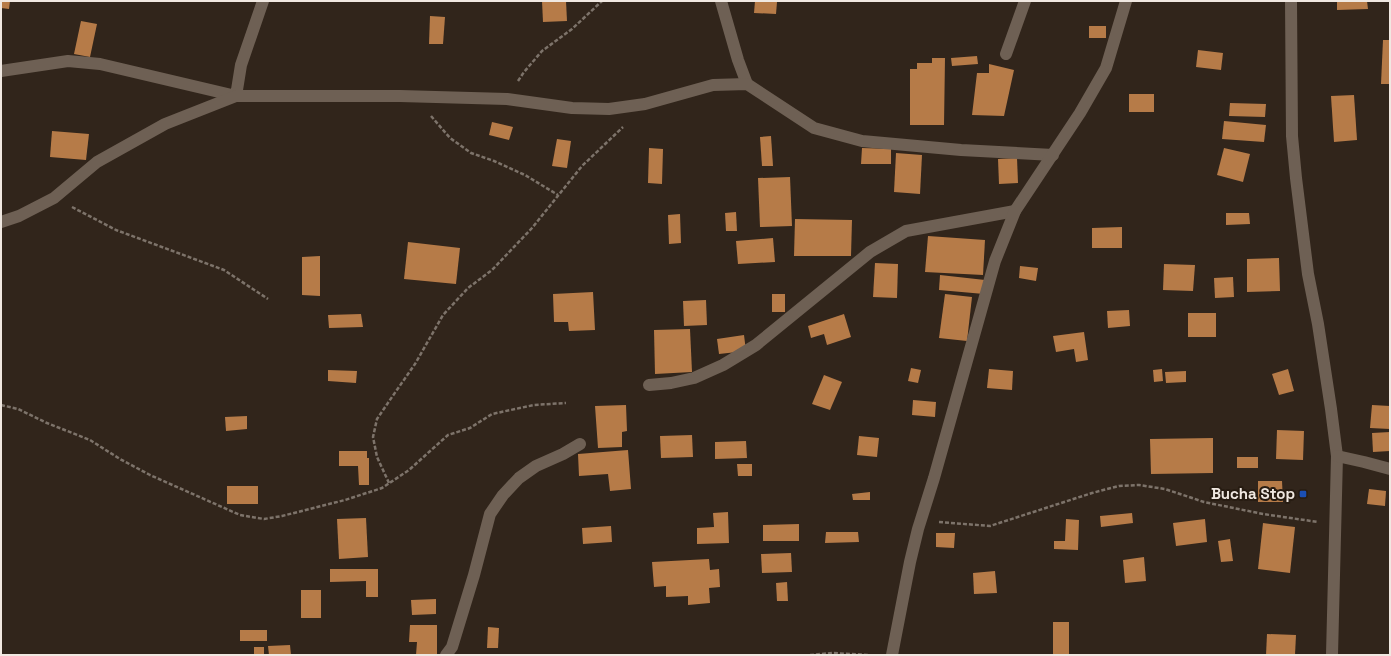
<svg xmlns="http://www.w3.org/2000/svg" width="1391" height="656" font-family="'Space Grotesk',sans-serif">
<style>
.building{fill:#b67b48}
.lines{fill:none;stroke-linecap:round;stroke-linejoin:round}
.path{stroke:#7d736a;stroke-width:2.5;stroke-dasharray:4 2;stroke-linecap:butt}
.street{stroke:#6e6054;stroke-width:12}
.transit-dot{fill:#1a4fb4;stroke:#271c12;stroke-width:1.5}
.labels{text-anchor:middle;stroke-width:4;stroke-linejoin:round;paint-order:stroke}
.poi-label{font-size:15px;font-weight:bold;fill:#f0e8e1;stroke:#271c12;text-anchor:end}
</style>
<rect width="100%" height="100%" fill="#31251b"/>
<g class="building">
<path d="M1 1H10L9 9 1 8Z"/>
<path d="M542 1H566L567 21 543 22Z"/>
<path d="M755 1 777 2 776 14 754 13Z"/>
<path d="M1337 1H1367L1368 9 1337 10Z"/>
<path d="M430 16 445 17 443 44H429Z"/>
<path d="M81 21 97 24 90 57 74 54Z"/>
<rect x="1089" y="26" width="17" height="12"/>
<path d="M1383 40H1390V84H1381Z"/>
<path d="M1198 50 1223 53 1221 70 1196 67Z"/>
<path d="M977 56 978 64 952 66 951 58Z"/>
<path d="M932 58H945L944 125H910V69H917V63H932Z"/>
<path d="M989 64 1014 70 1004 116 972 115 977 73H989Z"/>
<rect x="1129" y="94" width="25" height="18"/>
<path d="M1354 95 1357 140 1334 142 1331 96Z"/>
<path d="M1230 103 1266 104 1265 117 1229 116Z"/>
<path d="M1224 121 1266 125 1264 142 1222 139Z"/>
<path d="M492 122 513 127 509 140 489 135Z"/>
<path d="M52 131 89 134 86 160 50 157Z"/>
<path d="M771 136 773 166H762L760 137Z"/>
<path d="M557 139 571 141 567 168 552 166Z"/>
<path d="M649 148 663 149 662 184 648 183Z"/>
<path d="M862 148 891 149V164H861Z"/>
<path d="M1224 148 1250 154 1243 182 1217 175Z"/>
<path d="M896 153 922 155 920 194 894 192Z"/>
<path d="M1017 158 1018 183 999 184 998 159Z"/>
<path d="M790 177 792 226 760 227 758 178Z"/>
<path d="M736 212 737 231H726L725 213Z"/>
<path d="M1226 213H1249L1250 224 1226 225Z"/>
<path d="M680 214 681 243 669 244 668 215Z"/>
<path d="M795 219 852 220 851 256H794Z"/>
<path d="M1122 227V248H1092V228Z"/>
<path d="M928 236 985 240 983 275 925 272Z"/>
<path d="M773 238 775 262 738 264 736 241Z"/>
<path d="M408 242 460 248 456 284 404 279Z"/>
<path d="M320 256V296L302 295V257Z"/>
<path d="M1279 258 1280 291 1247 292V259Z"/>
<path d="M875 263 898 264 897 298 873 297Z"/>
<path d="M1164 264 1195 265 1193 291 1163 290Z"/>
<path d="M1020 266 1038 268 1036 281 1019 278Z"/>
<path d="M940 275 985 280 984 294 939 290Z"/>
<path d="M1233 277 1234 297 1215 298 1214 278Z"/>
<path d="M593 292 595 330 569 331 568 322H554L553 294Z"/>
<rect x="772" y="294" width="13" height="18"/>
<path d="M945 294 972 297 967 341 939 338Z"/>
<path d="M706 300 707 325 684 326 683 301Z"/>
<path d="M1129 310 1130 326 1108 328 1107 311Z"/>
<rect x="1188" y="313" width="28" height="24"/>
<path d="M361 314 363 327 329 328 328 315Z"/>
<path d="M844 314 851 337 827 345 824 334 811 338 808 326Z"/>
<path d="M690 329 692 372 655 374 654 330Z"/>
<path d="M1084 332 1088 360 1076 362 1074 349 1056 352 1053 336Z"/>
<path d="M744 335 746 351 719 354 717 339Z"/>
<path d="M911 368 921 370 918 383 908 381Z"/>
<path d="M989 369 1013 371 1012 390 987 388Z"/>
<path d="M1162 369 1163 381 1154 382 1153 370Z"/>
<path d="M1288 369 1294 391 1279 395 1272 374Z"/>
<path d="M328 370 357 371 356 383 328 381Z"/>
<path d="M1186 371V382L1166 383 1165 372Z"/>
<path d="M824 375 842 382 830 410 812 404Z"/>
<path d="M913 400 936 402 935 417 912 415Z"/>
<path d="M626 405 627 431 622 432V447L598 448 595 406Z"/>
<path d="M1372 405 1390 406V429L1370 428Z"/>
<path d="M247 416V429L226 431 225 417Z"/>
<path d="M1277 430 1304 431 1303 460 1276 459Z"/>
<path d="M1390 432V451L1373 452 1372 433Z"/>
<path d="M692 435 693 457 661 458 660 436Z"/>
<path d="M859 436 879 438 877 457 857 455Z"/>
<path d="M1213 438V473L1151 474 1150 439Z"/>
<path d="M746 441 747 458 715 459V442Z"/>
<path d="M628 450 631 489 610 491 608 474 579 476 578 454Z"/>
<path d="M339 451H367V458H369V485H359L358 466H339Z"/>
<rect x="1237" y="457" width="21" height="11"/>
<path d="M737 464H752V476H738Z"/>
<path d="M1258 481H1282L1283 502H1258Z"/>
<rect x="227" y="486" width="31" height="18"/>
<path d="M1369 489 1386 491 1385 506 1367 504Z"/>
<path d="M870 492V500H853L852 494Z"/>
<path d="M728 512 729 543 697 544V528L714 527 713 513Z"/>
<path d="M1132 513 1133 523 1101 527 1100 516Z"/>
<path d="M366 518 368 557 339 559 337 519Z"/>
<path d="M1066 519 1079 520 1078 550 1054 549V541H1065Z"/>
<path d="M1205 519 1207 542 1176 546 1173 523Z"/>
<path d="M1263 523 1295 527 1290 573 1258 569Z"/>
<path d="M799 524V541H763V525Z"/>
<path d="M611 526 612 542 583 544 582 528Z"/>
<path d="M826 532H858L859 542 825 543Z"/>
<path d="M936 533H955L954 548 936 547Z"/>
<path d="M1230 539 1233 561 1221 562 1218 541Z"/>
<path d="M791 553 792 572 762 573 761 554Z"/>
<path d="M1144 557 1146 581 1125 583 1123 560Z"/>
<path d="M709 559 710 570 719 569 720 587 709 588 710 603 688 605V596L666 597V586L654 587 652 562Z"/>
<path d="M330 569H378V597H366V581L330 582Z"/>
<path d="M995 571 997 593 974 594 973 573Z"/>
<path d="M787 582 788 601H777L776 583Z"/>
<rect x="301" y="590" width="20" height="28"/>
<path d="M436 599V614L412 615 411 600Z"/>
<rect x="1053" y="622" width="16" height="33"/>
<path d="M410 625H437V655H416L417 642H409Z"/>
<path d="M488 627 499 628 498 648H487Z"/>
<rect x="240" y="630" width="27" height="11"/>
<path d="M1267 634 1296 635 1295 655H1266Z"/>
<path d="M290 645 291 655H269L268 646Z"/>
<rect x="254" y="647" width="10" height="8"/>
</g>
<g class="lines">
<g class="path">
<path d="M518 81 524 72 542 51 572 29 602 1"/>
<path d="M431 116 450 138 471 153 494 161 525 175 558 195"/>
<path d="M72 207 116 230 224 270 268 299"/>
<path d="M1 405 18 409 47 423 90 440 120 459 150 475 240 515 264 519 282 516 345 500 382 488 409 470 448 435 470 428 492 414 534 405 566 403"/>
<path d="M389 483 377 457 373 437 377 419 392 397 415 364 443 315 468 288 492 270 532 228 582 166 623 127"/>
<path d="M939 522 990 526 1092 493 1119 486 1139 485 1165 489 1204 502 1263 514 1318 522"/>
<path d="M810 655 832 653 870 655"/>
</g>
<g class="street">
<path d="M721 1 738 60 747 84"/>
<path d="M1291 1 1292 136 1296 178 1308 274 1318 324 1331 409 1337 456 1332 655"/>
<path d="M1006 54 1025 1"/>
<path d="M1 71 68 61 100 64 236 96 241 65 263 1"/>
<path d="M1 222 19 216 54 198 97 162 165 124 236 96H400L507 99 572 108 609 109 645 104 713 85 747 84 814 128 862 141 961 150 1053 155"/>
<path d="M649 385 671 383 694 378 723 365 756 345 870 252 906 231 1015 211"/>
<path d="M1337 456 1364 462 1390 469"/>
<path d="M446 655 452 647 474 575 490 514 503 495 519 478 536 466 563 454 580 444"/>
<path d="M892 655 910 562 918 529 934 478 995 261 1015 211 1080 113 1106 68 1126 1"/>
</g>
</g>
<rect class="transit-dot" x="1299" y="490" width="8" height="8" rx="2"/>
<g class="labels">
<g class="poi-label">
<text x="1295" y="499">Bucha Stop</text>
</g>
</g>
<rect width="1391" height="656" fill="none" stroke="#f0e8e1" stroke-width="4"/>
</svg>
